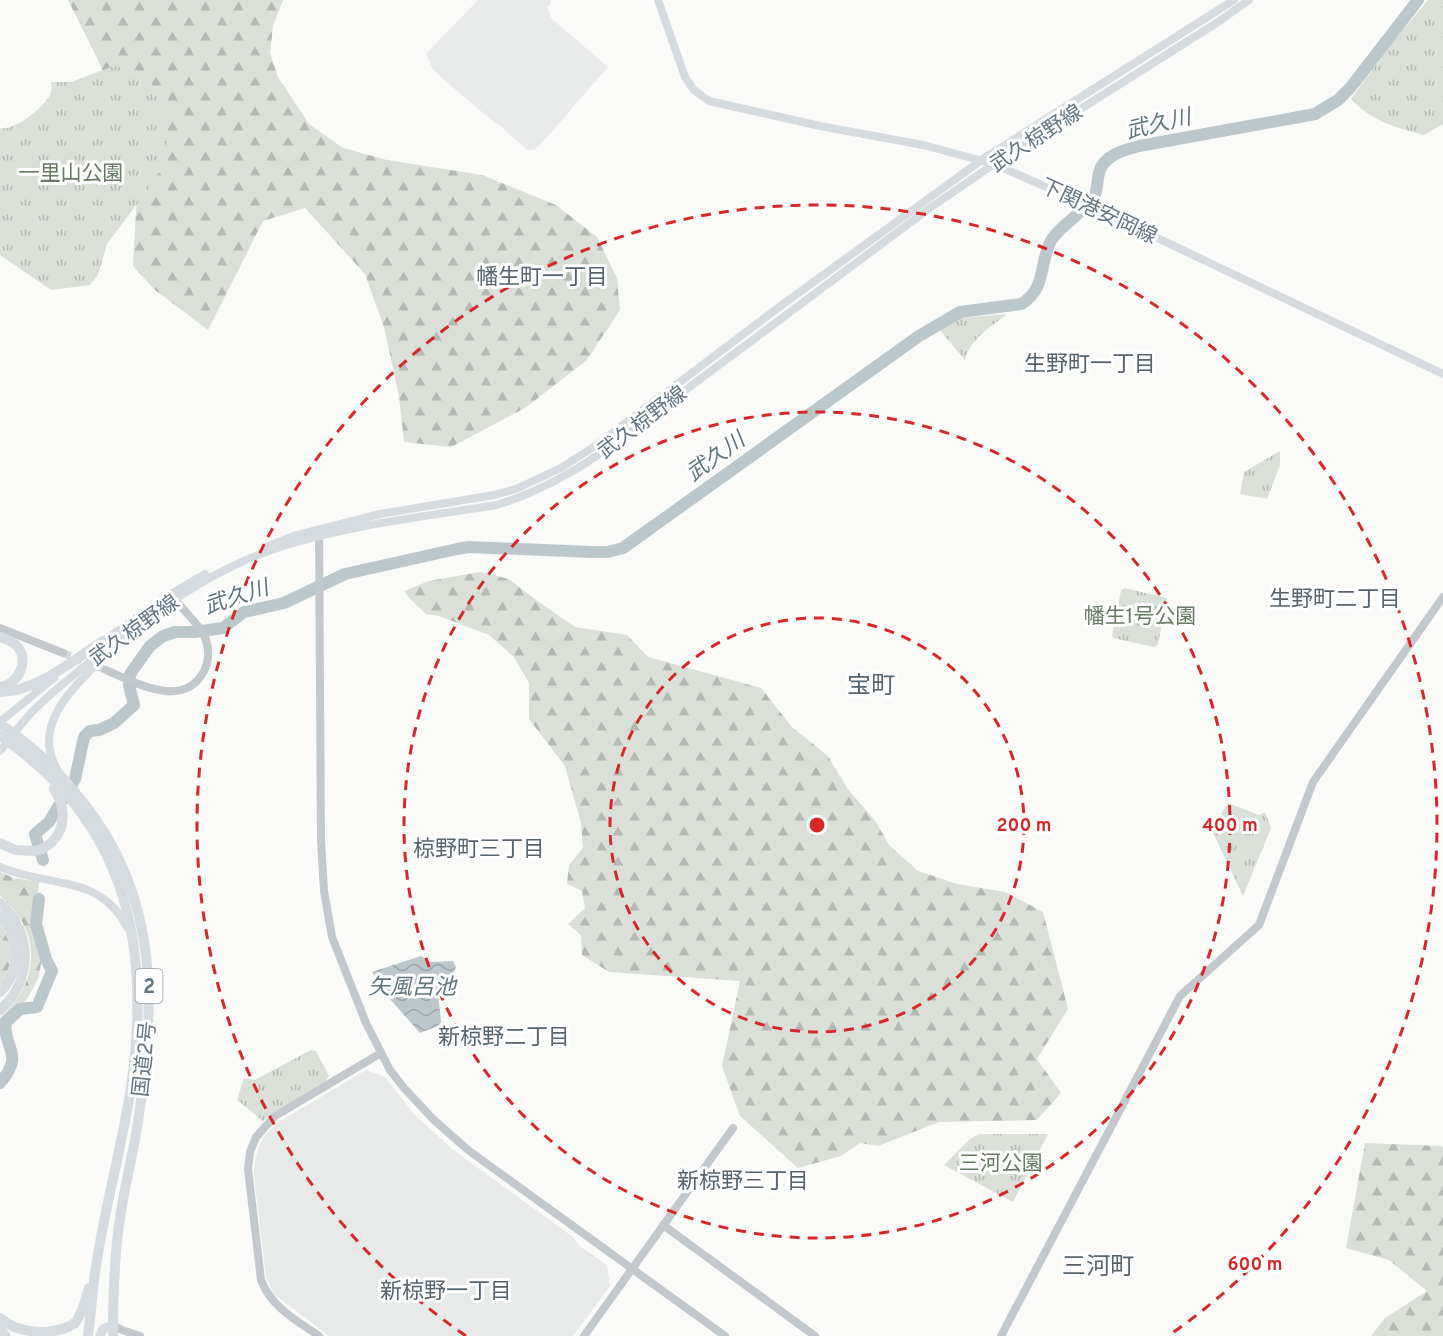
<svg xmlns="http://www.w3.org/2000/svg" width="1443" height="1336" font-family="Overpass,'Noto Sans JP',sans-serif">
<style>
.built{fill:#e8e9e9}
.forest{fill:url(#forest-firs)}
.park{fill:url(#park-tufts)}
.water{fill:url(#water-waves)}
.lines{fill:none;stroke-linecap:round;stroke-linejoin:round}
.river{stroke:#bbc7cb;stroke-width:12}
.tertiary-tunnel{stroke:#d5d9db;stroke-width:8;stroke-dasharray:8 4;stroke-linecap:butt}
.tertiary{stroke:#c3c8cc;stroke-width:8}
.secondary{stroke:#d6dbdf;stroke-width:8}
.primary{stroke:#d6dbdf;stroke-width:9}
.trunk{stroke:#d6dbdf;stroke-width:10}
.motorway{stroke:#d6dbdf;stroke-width:10}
.ring{fill:none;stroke:#d62828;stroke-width:3;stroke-dasharray:10 8}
.labels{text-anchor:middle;stroke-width:6;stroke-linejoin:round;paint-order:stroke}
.shield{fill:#fff;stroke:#939fa8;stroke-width:1.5}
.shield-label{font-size:20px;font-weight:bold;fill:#657683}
.street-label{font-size:21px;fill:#657683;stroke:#fff}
.park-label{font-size:21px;fill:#687a64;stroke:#fff}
.water-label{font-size:22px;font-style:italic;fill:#60757c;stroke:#fff}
.neighbourhood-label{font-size:22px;fill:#57646e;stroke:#fff}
.quarter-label{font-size:24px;fill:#57646e;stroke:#fff}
.centre{fill:#d62828;stroke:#fff;stroke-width:3}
.ring-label{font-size:18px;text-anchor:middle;font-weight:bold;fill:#d62828;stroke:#fff;stroke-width:6;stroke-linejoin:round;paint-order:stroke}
</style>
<defs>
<pattern id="forest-firs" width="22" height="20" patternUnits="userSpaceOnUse" patternTransform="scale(1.5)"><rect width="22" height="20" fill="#dadfd7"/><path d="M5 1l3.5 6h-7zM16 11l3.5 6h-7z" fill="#b4b9b4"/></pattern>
<pattern id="park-tufts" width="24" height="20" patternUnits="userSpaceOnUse" patternTransform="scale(1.5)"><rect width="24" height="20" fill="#dadfd7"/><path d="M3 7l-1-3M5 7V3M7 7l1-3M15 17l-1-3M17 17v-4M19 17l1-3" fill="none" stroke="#b4b9b4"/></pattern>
<pattern id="water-waves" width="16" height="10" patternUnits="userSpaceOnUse" patternTransform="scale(1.5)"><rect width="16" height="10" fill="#bbc7cb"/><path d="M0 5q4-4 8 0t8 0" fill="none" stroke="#9ca6aa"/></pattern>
</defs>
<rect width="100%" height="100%" fill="#fafaf8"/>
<g class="built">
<path d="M478 0H551L550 5 547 7 551 18 608 67 541 144 534 150H527L497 123H495L477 108 433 70 426 54Z"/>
<path d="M366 1070 385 1077 412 1112 452 1149 573 1237 580 1246 607 1265 610 1286 573 1336H329L274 1294 266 1278 254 1176V1165L259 1146 267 1133 277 1123Z"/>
</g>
<g class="forest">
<path d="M68 0H283L273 26 270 53 278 77 309 124 343 148 387 160 482 175 556 205 597 237 617 278 620 310 586 361 525 408 451 447 404 442 399 396 384 327 365 274 305 208 263 221 208 330 155 290 133 266 138 174 100 64Z"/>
<path d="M480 572 509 579 536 600 575 627 627 635 648 657 761 688 792 727 828 756 847 788 876 822 889 845 918 871 957 884 1005 892 1043 912 1068 1009 1037 1059 1061 1093 1037 1120 939 1122 878 1146 860 1143 841 1156 798 1168 740 1116 722 1066 740 981 609 972 582 955 581 935 568 924 585 908 582 891 567 884 569 865 583 848 581 823 565 766 529 719V683L514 657 489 635 439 616 426 614 410 599 404 591 429 581Z"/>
<path d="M0 872 14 878 39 882 34 919 42 943V957L39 976 29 996 22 1005V1010L6 1023 0 1025V1018C40 983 43 931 0 896Z"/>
<path d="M0 924C14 944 14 966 0 985Z"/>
<path d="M1365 1143 1441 1146 1443 1148V1336H1371L1385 1318 1427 1291 1389 1260 1346 1248Z"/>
</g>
<g class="park">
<path d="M1428 0H1443V124L1424 135C1397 128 1371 121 1351 99L1392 43Z"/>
<path d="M114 66C121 68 130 69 137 72 172 92 167 131 165 166L153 179 152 184 107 244 98 275 90 285 51 290 0 255V128C15 131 41 109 49 97 52 92 52 87 51 82H71Z"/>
<path d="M1007 314C991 327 970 339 965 360L939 329 961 318Z"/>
<path d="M1280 451V465L1267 499 1240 494 1244 472Z"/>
<path d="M1124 588 1167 598 1158 644 1154 647 1113 638 1112 635 1121 591Z"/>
<path d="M1228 803 1259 815 1265 812 1271 828 1243 896 1208 822 1220 816Z"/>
<path d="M311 1050 316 1051 329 1076 325 1082 272 1113 263 1121 237 1100 244 1078 255 1080Z"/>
<path d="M979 1134H1048L1013 1202 944 1165 970 1139Z"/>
</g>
<path class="water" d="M421 956 431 962 453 961 456 967C454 974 448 976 444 982 434 994 441 1008 441 1022L438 1026 420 1033 389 998 372 972Z"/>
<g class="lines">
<g class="river">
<path d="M43 860 35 834 49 822 75 779 84 737 90 731 99 730 114 723 134 705 129 685 130 674 150 646 163 636 175 632H194L223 628 244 612 284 603 345 574 457 549 469 547 592 552H608L623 548 919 336 960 312 1021 304C1048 288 1038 262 1052 239 1063 223 1084 213 1094 196 1098 190 1097 180 1099 173 1103 156 1123 150 1139 146L1299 117 1315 114 1338 100 1351 87 1418 0"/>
<path d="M0 1083C26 1053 2 1048 6 1022L20 1009 37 1007 52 971 46 959 36 924 39 899"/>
</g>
<path class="tertiary-tunnel" d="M63 653 106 670"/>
<g class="tertiary">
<path d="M319 530 321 840 324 891 332 937 366 1023 390 1070 404 1088 434 1120 468 1150 725 1336"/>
<path d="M0 628 63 653"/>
<path d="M106 670C135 683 184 710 204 671 210 660 209 646 204 635 199 625 183 610 175 599L170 597"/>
<path d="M663 1225 815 1336"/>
<path d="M113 1325 122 1330 140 1336"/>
<path d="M319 1336C296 1320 271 1307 261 1280L248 1169 250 1152 256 1137 275 1116 381 1053"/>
<path d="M584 1336 733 1128"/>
<path d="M1001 1336 1180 996 1259 925 1313 782 1443 597"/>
</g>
<g class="secondary">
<path d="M658 0 685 77 694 90 709 101 820 126 923 145 994 164 1107 214 1443 374"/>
<path d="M266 547 294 536 380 514 494 495 516 489 561 468 595 446 786 302 983 159 1234 0"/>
<path d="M98 645 166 597 205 574"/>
<path d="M0 722 54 678"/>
<path d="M0 751C10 739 20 725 31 713 52 691 77 672 100 654 153 612 210 571 274 549 346 525 422 517 497 505 535 493 568 476 601 453L927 210 994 164 1218 22 1249 0"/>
<path d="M57 769C30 723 77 685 106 654"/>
<path d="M0 867C47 888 99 873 127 927"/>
</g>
<g class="primary">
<path d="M0 1328 6 1336"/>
<path d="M100 1336 103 1329 113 1325"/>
</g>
<g class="trunk">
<path d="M0 637C6 639 13 641 17 646 30 661 18 685 0 687"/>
<path d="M0 692C36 692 73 660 103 641"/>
<path d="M0 724C32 745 58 770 82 801 163 900 155 1015 136 1134 131 1162 124 1190 120 1218 114 1257 113 1297 113 1336"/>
<path d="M0 736C124 820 151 939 132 1080 123 1145 104 1208 95 1273 92 1294 91 1315 88 1336"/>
<path d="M0 843 15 850 35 851"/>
<path d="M42 849C66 836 68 810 54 789"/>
<path d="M0 1318C19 1335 56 1336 75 1323 83 1313 85 1300 89 1288"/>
</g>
<g class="motorway">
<path d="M35 851 42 849"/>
<path d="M0 903C33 932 33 981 0 1010"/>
<path d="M0 916C20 938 21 971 0 992"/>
</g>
</g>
<g class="ring">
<circle cx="817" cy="825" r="207"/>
<circle cx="817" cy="825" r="413"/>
<path d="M466 1336A620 620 0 1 1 1168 1336"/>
</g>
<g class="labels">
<rect class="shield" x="135.5" y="969" width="27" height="34" rx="4.5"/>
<g class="shield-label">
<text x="149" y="993">2</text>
</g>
<g class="street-label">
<text transform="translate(1036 138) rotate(-33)" y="7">武久椋野線</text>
<text transform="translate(1099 211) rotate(25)" y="7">下関港安岡線</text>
<text transform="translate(642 422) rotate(-37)" y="7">武久椋野線</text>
<text transform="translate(134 630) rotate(-36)" y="7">武久椋野線</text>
<text transform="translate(144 1059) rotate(-84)" y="7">国道2号</text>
</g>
<g class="park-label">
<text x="71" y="180">一里山公園</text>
<text x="1140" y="623">幡生1号公園</text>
<text x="1001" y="1170">三河公園</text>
</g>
<g class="water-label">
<text transform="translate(1158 123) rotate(-13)" y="8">武久川</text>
<text transform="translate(715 456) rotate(-36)" y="8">武久川</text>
<text transform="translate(236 596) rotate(-18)" y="8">武久川</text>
<text x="412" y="994">矢風呂池</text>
</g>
<g class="neighbourhood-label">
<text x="542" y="284">幡生町一丁目</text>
<text x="1090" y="371">生野町一丁目</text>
<text x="1335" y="606">生野町二丁目</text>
<text x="479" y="856">椋野町三丁目</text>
<text x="504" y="1044">新椋野二丁目</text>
<text x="743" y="1188">新椋野三丁目</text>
<text x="446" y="1298">新椋野一丁目</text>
</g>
<g class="quarter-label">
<text x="871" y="693">宝町</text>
<text x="1098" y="1274">三河町</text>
</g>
</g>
<circle cx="817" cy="825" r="9" class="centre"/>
<g class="ring-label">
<text x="1024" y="831">200 m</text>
<text x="1230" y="831">400 m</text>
<text x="1255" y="1270">600 m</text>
</g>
</svg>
